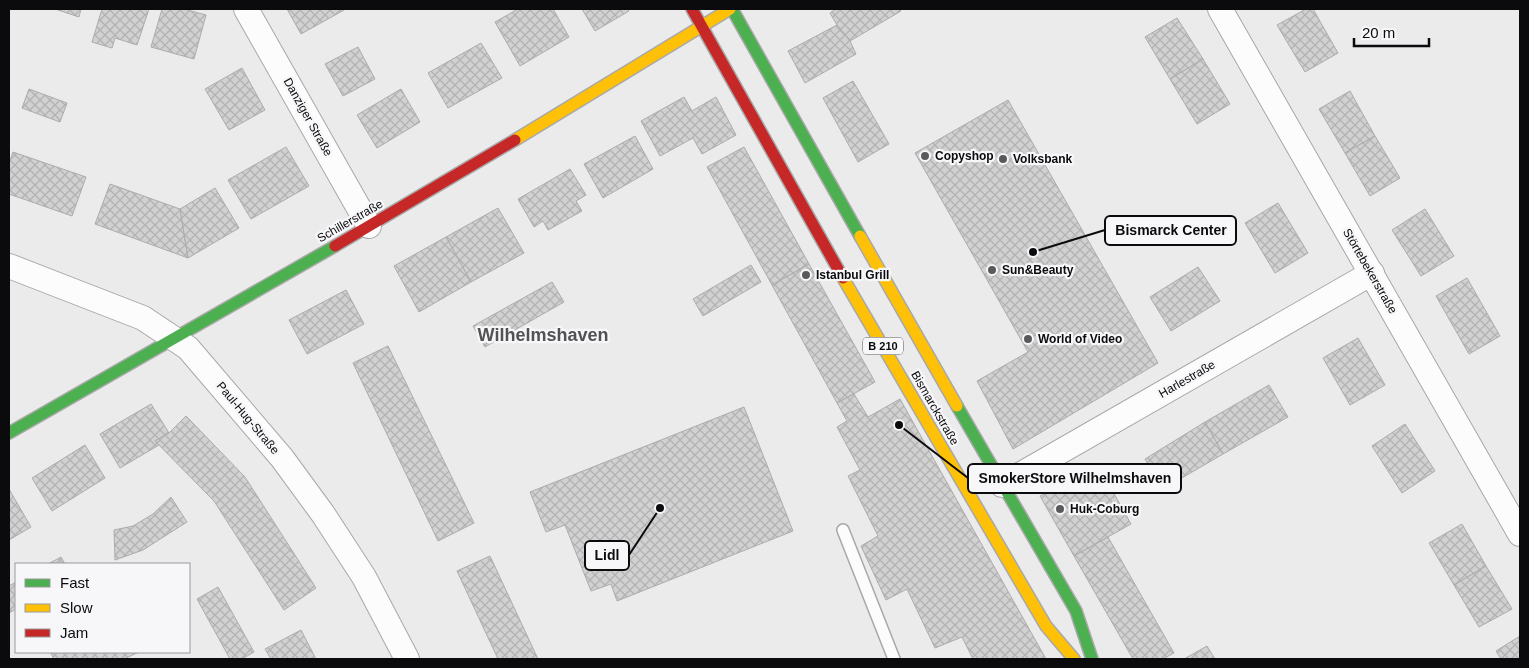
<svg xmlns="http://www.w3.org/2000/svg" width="1529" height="668" font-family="Arial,sans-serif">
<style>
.building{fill:url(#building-cross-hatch);stroke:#acacac}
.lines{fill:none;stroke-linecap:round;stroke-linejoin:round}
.lane-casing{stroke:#a8a8a9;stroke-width:14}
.street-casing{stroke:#a8a8a9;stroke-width:26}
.fast-casing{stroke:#a8a8a9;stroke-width:14}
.slow-casing{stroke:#a8a8a9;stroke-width:14}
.jam-casing{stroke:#a8a8a9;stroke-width:14}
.lane{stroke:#fcfcfc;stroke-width:11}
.street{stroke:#fcfcfc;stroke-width:24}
.fast{stroke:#4caf50;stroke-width:11}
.slow{stroke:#ffc107;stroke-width:11}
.jam{stroke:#c62828;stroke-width:11}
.poi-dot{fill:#59595b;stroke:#f7f7fa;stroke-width:2}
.labels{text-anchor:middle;stroke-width:4.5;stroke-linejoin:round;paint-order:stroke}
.shield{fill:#f7f7fa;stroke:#525254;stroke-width:1}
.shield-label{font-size:11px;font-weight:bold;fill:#0b0b0d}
.street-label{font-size:12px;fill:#0b0b0d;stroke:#f7f7fa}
.poi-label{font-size:12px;font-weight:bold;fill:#0b0b0d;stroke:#f7f7fa;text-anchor:start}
.district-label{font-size:18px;font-weight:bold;fill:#525255;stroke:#f7f7fa}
.leader{fill:none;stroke:#0b0b0d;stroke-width:2}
.callout-dot{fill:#0b0b0d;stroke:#f7f7fa;stroke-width:2}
.callout{fill:#f7f7fa;stroke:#0b0b0d;stroke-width:2}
.callout-label{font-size:14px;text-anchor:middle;font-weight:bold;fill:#0b0b0d}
</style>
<defs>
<pattern id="building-cross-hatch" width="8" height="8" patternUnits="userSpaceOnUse" patternTransform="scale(1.25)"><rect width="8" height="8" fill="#d1d1d1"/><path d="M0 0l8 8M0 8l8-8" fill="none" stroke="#b2b2b2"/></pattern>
</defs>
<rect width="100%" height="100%" fill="#ebebec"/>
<g class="building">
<path d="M55 9H81L79 17Z"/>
<path d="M102 9H149L137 45 115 38 112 48 92 42Z"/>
<path d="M162 9H184L206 15 194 59 151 47Z"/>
<path d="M287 9H343L344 10 301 34Z"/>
<path d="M518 9H553L569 37 520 66 495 22Z"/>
<path d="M582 9H627L629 11 595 31Z"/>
<path d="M836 9H899L901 11 850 41 837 25 830 13Z"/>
<path d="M1306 9H1313L1338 53 1305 72 1277 25Z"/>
<path d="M1177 18 1203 59 1170 79 1145 37Z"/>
<path d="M837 25 850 41 856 54 805 83 788 51Z"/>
<path d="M481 43 502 78 448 108 428 73Z"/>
<path d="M358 47 375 79 343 96 325 64Z"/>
<path d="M1203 59 1230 104 1197 124 1170 79Z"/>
<path d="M242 68 265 110 229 130 205 89Z"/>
<path d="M853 81 889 144 858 162 823 98Z"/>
<path d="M29 89 67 103 60 122 22 108Z"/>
<path d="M401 89 420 122 377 148 357 115Z"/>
<path d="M1350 91 1375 136 1345 153 1319 109Z"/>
<path d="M684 97 692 111 716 97 736 135 702 154 693 138 660 156 641 121Z"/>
<path d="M1008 100 1158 363 1013 449 977 381 1028 352 915 153Z"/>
<path d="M635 136 653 169 603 198 584 164Z"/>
<path d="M1375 136 1400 178 1370 196 1345 153Z"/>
<path d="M286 147 309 186 251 219 228 180Z"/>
<path d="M744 147 809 264 772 285 707 167Z"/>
<path d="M13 152 86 177 72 216 9 194V164Z"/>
<path d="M570 169 586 195 576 201 582 211 548 230 543 221 534 227 518 199Z"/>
<path d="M110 184 180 209 188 258 95 224Z"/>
<path d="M215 188 239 228 188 258 180 209Z"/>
<path d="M1278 203 1308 253 1275 273 1245 223Z"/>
<path d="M498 208 524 253 471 282 446 237Z"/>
<path d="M1425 209 1454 256 1421 276 1392 230Z"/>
<path d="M446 237 471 282 419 312 394 266Z"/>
<path d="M809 264 875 382 837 403 772 285Z"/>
<path d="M751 265 761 282 703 316 693 299Z"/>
<path d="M1198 267 1220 301 1171 331 1150 297Z"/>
<path d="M1467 278 1500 336 1469 354 1436 296Z"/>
<path d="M552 282 564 302 485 347 473 326Z"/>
<path d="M346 290 364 324 307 354 289 320Z"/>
<path d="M1358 338 1385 385 1350 405 1323 358Z"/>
<path d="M388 346 474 523 438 541 353 363Z"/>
<path d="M1269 385 1288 417 1223 454 1205 422Z"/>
<path d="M854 394 868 417 900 399 1046 659H973L962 637 935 648 907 589 886 600 861 546 878 536 848 476 860 470 837 427 847 421 837 403Z"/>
<path d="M151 404 169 433 155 441 159 445 120 468 100 434Z"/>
<path d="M744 407 793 531 617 601 611 584 591 591 565 525 546 532 530 492Z"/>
<path d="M186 416 245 477 316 588 284 610 214 501 155 441 169 433Z"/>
<path d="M1205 422 1223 454 1163 489 1145 459Z"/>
<path d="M1405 424 1435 471 1402 493 1372 446Z"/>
<path d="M85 445 105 478 52 511 32 478Z"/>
<path d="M1097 463 1131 524 1074 556 1040 496Z"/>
<path d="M9 489 31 527 9 540Z"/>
<path d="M171 497 187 522 143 550 115 560 114 530 133 526 153 514Z"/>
<path d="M1462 524 1486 566 1454 585 1429 543Z"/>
<path d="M1108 537 1174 653 1163 659H1133L1074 556Z"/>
<path d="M490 556 538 659H498L457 571Z"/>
<path d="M61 557 65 564H48Z"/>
<path d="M1486 566 1512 609 1479 627 1454 585Z"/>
<path d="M16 582V609L9 613V586Z"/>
<path d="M218 587 254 652 242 659H230L197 599Z"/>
<path d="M301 630 316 659H271L265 649Z"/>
<path d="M1520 636V659H1501L1496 651Z"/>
<path d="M1207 646 1215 659H1184Z"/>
<path d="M50 652H139L124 659H54Z"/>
</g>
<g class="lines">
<g class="lane-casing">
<path id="lane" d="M843 530 894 659"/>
</g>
<g class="street-casing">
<g id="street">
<path d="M246 9 369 226"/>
<path d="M1220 9 1520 534"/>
<path d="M9 266 143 318 188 348 282 458 323 514 364 577 407 659"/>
<path d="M1002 485 1372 273"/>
</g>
</g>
<g class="fast-casing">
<g id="fast">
<path d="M732 9 860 236"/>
<path d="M957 406 1076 611 1092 659"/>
<path d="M9 433 335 246"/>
</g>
</g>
<g class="slow-casing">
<g id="slow">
<path d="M515 140 730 9"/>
<path d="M860 236 957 406"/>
<path d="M843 278 1046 626 1074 659"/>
</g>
</g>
<g class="jam-casing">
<g id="jam">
<path d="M692 9 843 278"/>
<path d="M335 246 515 140"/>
</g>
</g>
<use href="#lane" class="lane"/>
<use href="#street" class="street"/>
<use href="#fast" class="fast"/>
<use href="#slow" class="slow"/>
<use href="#jam" class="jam"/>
</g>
<g class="poi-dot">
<circle cx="925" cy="156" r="5"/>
<circle cx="1003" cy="159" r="5"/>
<circle cx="992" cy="270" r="5"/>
<circle cx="806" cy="275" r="5"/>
<circle cx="1028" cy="339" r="5"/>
<circle cx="1060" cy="509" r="5"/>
</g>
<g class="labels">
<rect class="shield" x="863" y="337.5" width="40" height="17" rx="4"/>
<g class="shield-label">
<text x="883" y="350">B 210</text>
</g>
<g class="street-label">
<text transform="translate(308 117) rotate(61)" y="4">Danziger Straße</text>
<text transform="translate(350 221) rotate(-30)" y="4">Schillerstraße</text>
<text transform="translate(1370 271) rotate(60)" y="4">Störtebekerstraße</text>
<text transform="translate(1187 379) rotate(-30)" y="4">Harlestraße</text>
<text transform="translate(935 408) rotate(60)" y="4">Bismarckstraße</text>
<text transform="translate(248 418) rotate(50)" y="4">Paul-Hug-Straße</text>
</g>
<g class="poi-label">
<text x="935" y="160">Copyshop</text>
<text x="1013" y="163">Volksbank</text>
<text x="1002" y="274">Sun&amp;Beauty</text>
<text x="816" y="279">Istanbul Grill</text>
<text x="1038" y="343">World of Video</text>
<text x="1070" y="513">Huk-Coburg</text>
</g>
<g class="district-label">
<text x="543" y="341">Wilhelmshaven</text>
</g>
</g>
<path class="leader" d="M1033 252L1105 230M899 425L968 478M660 508L629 555"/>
<g class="callout-dot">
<circle cx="1033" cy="252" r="5"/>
<circle cx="899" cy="425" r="5"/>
<circle cx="660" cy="508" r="5"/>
</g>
<g class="callout">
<rect x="1105" y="216" width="131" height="29" rx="5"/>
<rect x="968" y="464" width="213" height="29" rx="5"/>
<rect x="585" y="541" width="44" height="29" rx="5"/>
</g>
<g class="callout-label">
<text x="1171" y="235">Bismarck Center</text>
<text x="1075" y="483">SmokerStore Wilhelmshaven</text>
<text x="607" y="560">Lidl</text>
</g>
<rect width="1529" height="668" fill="none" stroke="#0b0b0d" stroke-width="20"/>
<rect x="15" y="563" width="175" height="90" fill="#f7f7fa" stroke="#99999b"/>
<rect x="25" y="579" width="25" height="8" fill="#4caf50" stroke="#99999b"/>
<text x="60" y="588" font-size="15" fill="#0b0b0d">Fast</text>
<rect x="25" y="604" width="25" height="8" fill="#ffc107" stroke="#99999b"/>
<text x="60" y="613" font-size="15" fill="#0b0b0d">Slow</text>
<rect x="25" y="629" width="25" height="8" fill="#c62828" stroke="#99999b"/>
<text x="60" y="638" font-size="15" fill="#0b0b0d">Jam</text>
<path d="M1354 38v8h75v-8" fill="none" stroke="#0b0b0d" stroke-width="2.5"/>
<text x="1362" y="38" font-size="15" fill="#0b0b0d" stroke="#f7f7fa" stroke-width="4" paint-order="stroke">20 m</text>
</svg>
